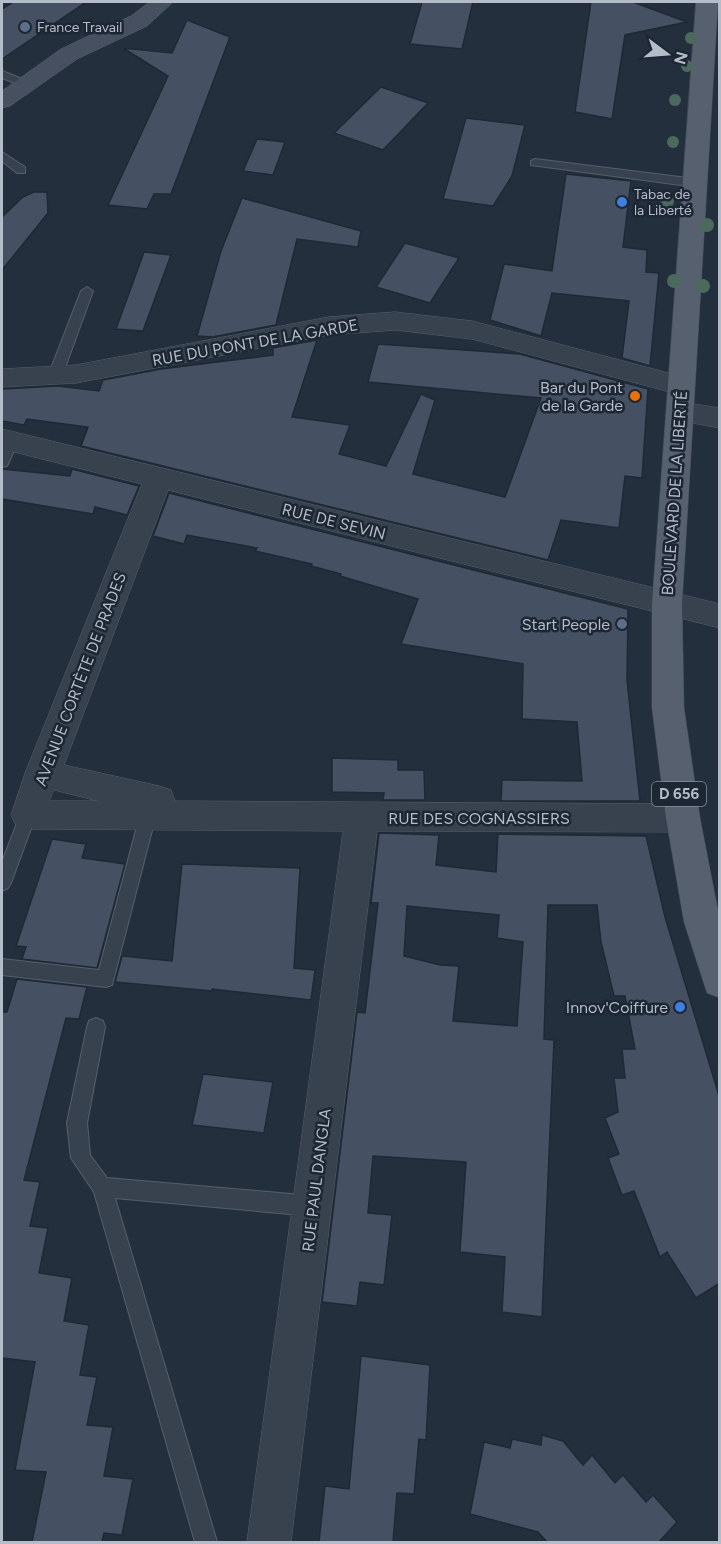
<svg xmlns="http://www.w3.org/2000/svg" width="721" height="1544" font-family="Figtree,sans-serif">
<style>
.building{fill:#455162;stroke:#1f2835;stroke-width:1.5;fill-rule:evenodd}
.lines{fill:none;stroke-linecap:round;stroke-linejoin:round}
.lane-casing{stroke:#565f6c;stroke-width:2}
.street-casing{stroke:#565f6c;stroke-width:1}
.secondary-casing{stroke:#565f6c;stroke-width:1}
.primary-casing{stroke:#414a57;stroke-width:1}
.lane{fill:#38414e;fill-rule:evenodd}
.street{fill:#38414e;fill-rule:evenodd}
.secondary{fill:#465061;fill-rule:evenodd}
.primary{fill:#56606e;fill-rule:evenodd}
.tree{fill:#4b6a5d}
.service-dot{fill:#5c6f8a;stroke:#1d2633;stroke-width:2}
.shop-dot{fill:#3f7fe0;stroke:#1d2633;stroke-width:2}
.food-dot{fill:#e8710a;stroke:#1d2633;stroke-width:2}
.labels{text-anchor:middle;stroke-width:5;stroke-linejoin:round;paint-order:stroke}
.far-poi-label{font-size:14px;fill:#b4bcc9;stroke:#1d2633;text-anchor:start}
.shield{fill:#1d2633;stroke:#878f9c;stroke-width:1.5}
.shield-label{font-size:15px;font-weight:bold;fill:#b4bcc9}
.street-label{font-size:16px;fill:#b4bcc9;stroke:#1d2633}
.poi-label{font-size:16px;fill:#b4bcc9;stroke:#1d2633;text-anchor:end}
</style>
<rect width="100%" height="100%" fill="#242f3e"/>
<g class="building">
<path d="M13 2H86L2 59V9Z"/>
<path d="M422 2H473L462 49 410 44Z"/>
<path d="M591 2H633L687 22 625 35 612 119 575 112Z"/>
<path d="M187 20 230 37 171 194H154L147 209 108 205 168 76 123 48 172 53Z"/>
<path d="M381 87 428 103 383 150 334 133Z"/>
<path d="M466 118 525 125 512 176 493 206 443 199Z"/>
<path d="M257 139 285 142 273 175 243 171Z"/>
<path d="M566 174 631 181 623 247 647 250 646 272 659 273 650 366 622 358 629 301 552 293 541 336 490 320 504 264 552 271Z"/>
<path d="M34 192H47L48 213 2 270V217L23 197Z"/>
<path d="M242 198 361 231 358 247 297 239 276 325 212 337 197 336 221 251Z"/>
<path d="M405 243 459 258 430 303 376 287Z"/>
<path d="M144 252 171 255 143 331 116 329Z"/>
<path d="M317 340 292 417 350 425 339 454 386 466 421 394 435 400 413 474 505 497 541 398 368 382 378 344 520 354 648 389 642 478 625 476 619 528 561 520 548 560 81 446 88 427 27 419 24 425 2 421V389L58 386 99 391 103 380 161 369 273 355V348Z"/>
<path d="M2 469 70 476 72 469 139 486 127 515 95 507 93 514 2 499Z"/>
<path d="M169 493 628 609 627 680 640 801H501L502 780 582 781 577 722 522 719 523 664 401 644 418 599 340 576 341 574 311 566 312 564 255 551 257 548 187 535 184 544 153 536Z"/>
<path d="M332 758 398 760V770H424L425 800H383L384 793 332 792Z"/>
<path d="M379 833 439 835 436 865 496 872 498 834 646 836 665 917 720 1099V1283L696 1298 667 1252 660 1257 634 1191 622 1195 608 1158 619 1154 605 1118 618 1112 614 1078H625L622 1049H635L625 996H614L601 942 597 905H548L544 1039 554 1040 542 1317 502 1312 505 1257 460 1252 466 1162 373 1156 368 1213 392 1215 384 1285 360 1282 357 1306 322 1302 357 1012 365 1013 378 903H371ZM407 906 499 915 497 938 523 942 517 1026 453 1021 459 966 440 965 404 956Z"/>
<path d="M52 839 86 844 82 858 125 864 97 968 22 959 26 947 16 946Z"/>
<path d="M182 864 300 868 294 968 315 970 311 1000 212 989V991L115 982 122 956 172 961Z"/>
<path d="M17 979 87 987 79 1019 66 1018 24 1180 40 1182 30 1226 48 1228 39 1273 72 1278 64 1321 89 1325 80 1375 97 1377 87 1425 113 1427 104 1476 133 1479 122 1535 104 1533 102 1542H32L46 1472 15 1470 35 1362 2 1358V1012H7Z"/>
<path d="M203 1074 273 1082 264 1133 192 1125Z"/>
<path d="M361 1356 430 1365 426 1440 419 1439 414 1494 397 1493 393 1542H319L325 1486 349 1489Z"/>
<path d="M542 1435 563 1441 583 1465 592 1455 615 1483 623 1475 646 1502 653 1495 677 1522 659 1542H547L538 1532 470 1514 484 1442 510 1448 512 1439 541 1445Z"/>
</g>
<g class="lines">
<g class="lane-casing">
<g id="lane">
<path d="M2 71 30 82 32 84 26 87 2 78Z"/>
<path d="M2 152 25 167V173H17L2 161Z"/>
<path d="M535 159 696 179 702 183 696 187 531 165V161Z"/>
<path d="M87 287 93 291 62 376 55 381 50 379 48 376 81 291Z"/>
<path d="M11 437 18 442 7 466 2 467V448L6 439Z"/>
<path d="M28 808 34 810 36 815 11 883 8 888 2 891V862L22 810Z"/>
<path d="M148 808 154 810 156 815 112 985 106 987 2 975V959L99 970 140 815 142 810Z"/>
<path d="M96 1018 103 1021 105 1027 87 1123 90 1155 107 1178 313 1196 320 1199 323 1206 320 1213 313 1216 115 1198 217 1542H195L94 1192 71 1158 67 1123 87 1027 89 1021Z"/>
</g>
</g>
<g class="street-casing">
<g id="street">
<path d="M395 312 472 321 691 379 695 386 691 393 681 395 472 339 395 330 329 335 76 383 2 387V369L76 365 329 317Z"/>
<path d="M680 402 720 408V428L670 419 666 412 670 405Z"/>
<path d="M2 429 720 604V628L168 490 64 765 159 786 171 790 175 801 683 804 695 808 700 818 695 828 683 832 377 831 291 1542H247L343 831 28 829 16 825 11 815 25 773 142 484 2 449ZM54 790 98 801H50Z"/>
</g>
</g>
<g class="secondary-casing">
<path id="secondary" d="M150 2H173L147 26 77 59 10 106 2 108V91L61 49 131 16Z"/>
</g>
<g class="primary-casing">
<path id="primary" d="M696 2H718L682 604 684 708 700 818 720 921V998L707 993 684 922 666 818 652 708V604Z"/>
</g>
<use href="#lane" class="lane"/>
<use href="#street" class="street"/>
<use href="#secondary" class="secondary"/>
<use href="#primary" class="primary"/>
</g>
<g class="tree">
<circle cx="691" cy="38" r="6"/>
<circle cx="687" cy="66" r="6"/>
<circle cx="675" cy="100" r="6"/>
<circle cx="673" cy="142" r="6"/>
<circle cx="667" cy="201" r="7"/>
<circle cx="707" cy="225" r="7"/>
<circle cx="674" cy="281" r="7"/>
<circle cx="703" cy="286" r="7"/>
</g>
<g class="service-dot">
<circle cx="25" cy="27" r="6"/>
<circle cx="622" cy="624" r="6"/>
</g>
<g class="shop-dot">
<circle cx="622" cy="202" r="6"/>
<circle cx="680" cy="1007" r="6"/>
</g>
<circle class="food-dot" cx="635" cy="396" r="6"/>
<g class="labels">
<g class="far-poi-label">
<text x="37" y="32">France Travail</text>
<text x="634" y="199">Tabac de<tspan x="634" dy="16">la Liberté</tspan></text>
</g>
<rect class="shield" x="652" y="782" width="54" height="24" rx="4.5"/>
<g class="shield-label">
<text x="679" y="799">D 656</text>
</g>
<g class="street-label">
<text transform="translate(255 342) rotate(-10)" y="6">RUE DU PONT DE LA GARDE</text>
<text transform="translate(674 493) rotate(-86)" y="6">BOULEVARD DE LA LIBERTÉ</text>
<text transform="translate(334 521) rotate(14)" y="6">RUE DE SEVIN</text>
<text transform="translate(80 679) rotate(-69)" y="6">AVENUE CORTÈTE DE PRADES</text>
<text x="479" y="824">RUE DES COGNASSIERS</text>
<text transform="translate(316 1180) rotate(-83)" y="6">RUE PAUL DANGLA</text>
</g>
<g class="poi-label">
<text x="623" y="393">Bar du Pont<tspan x="623" dy="18">de la Garde</tspan></text>
<text x="610" y="630">Start People</text>
<text x="668" y="1013">Innov'Coiffure</text>
</g>
</g>
<rect width="721" height="1544" fill="none" stroke="#b4bcc9" stroke-width="6"/>
<g transform="translate(667 54) rotate(106)" stroke="#1d2633" stroke-width="4.5" paint-order="stroke">
<path d="M0-4.5L10 22L0 15L-10 22Z" fill="#b4bcc9"/>
<text y="-9" font-size="16" font-weight="bold" text-anchor="middle" fill="#b4bcc9">N</text>
</g>
</svg>
